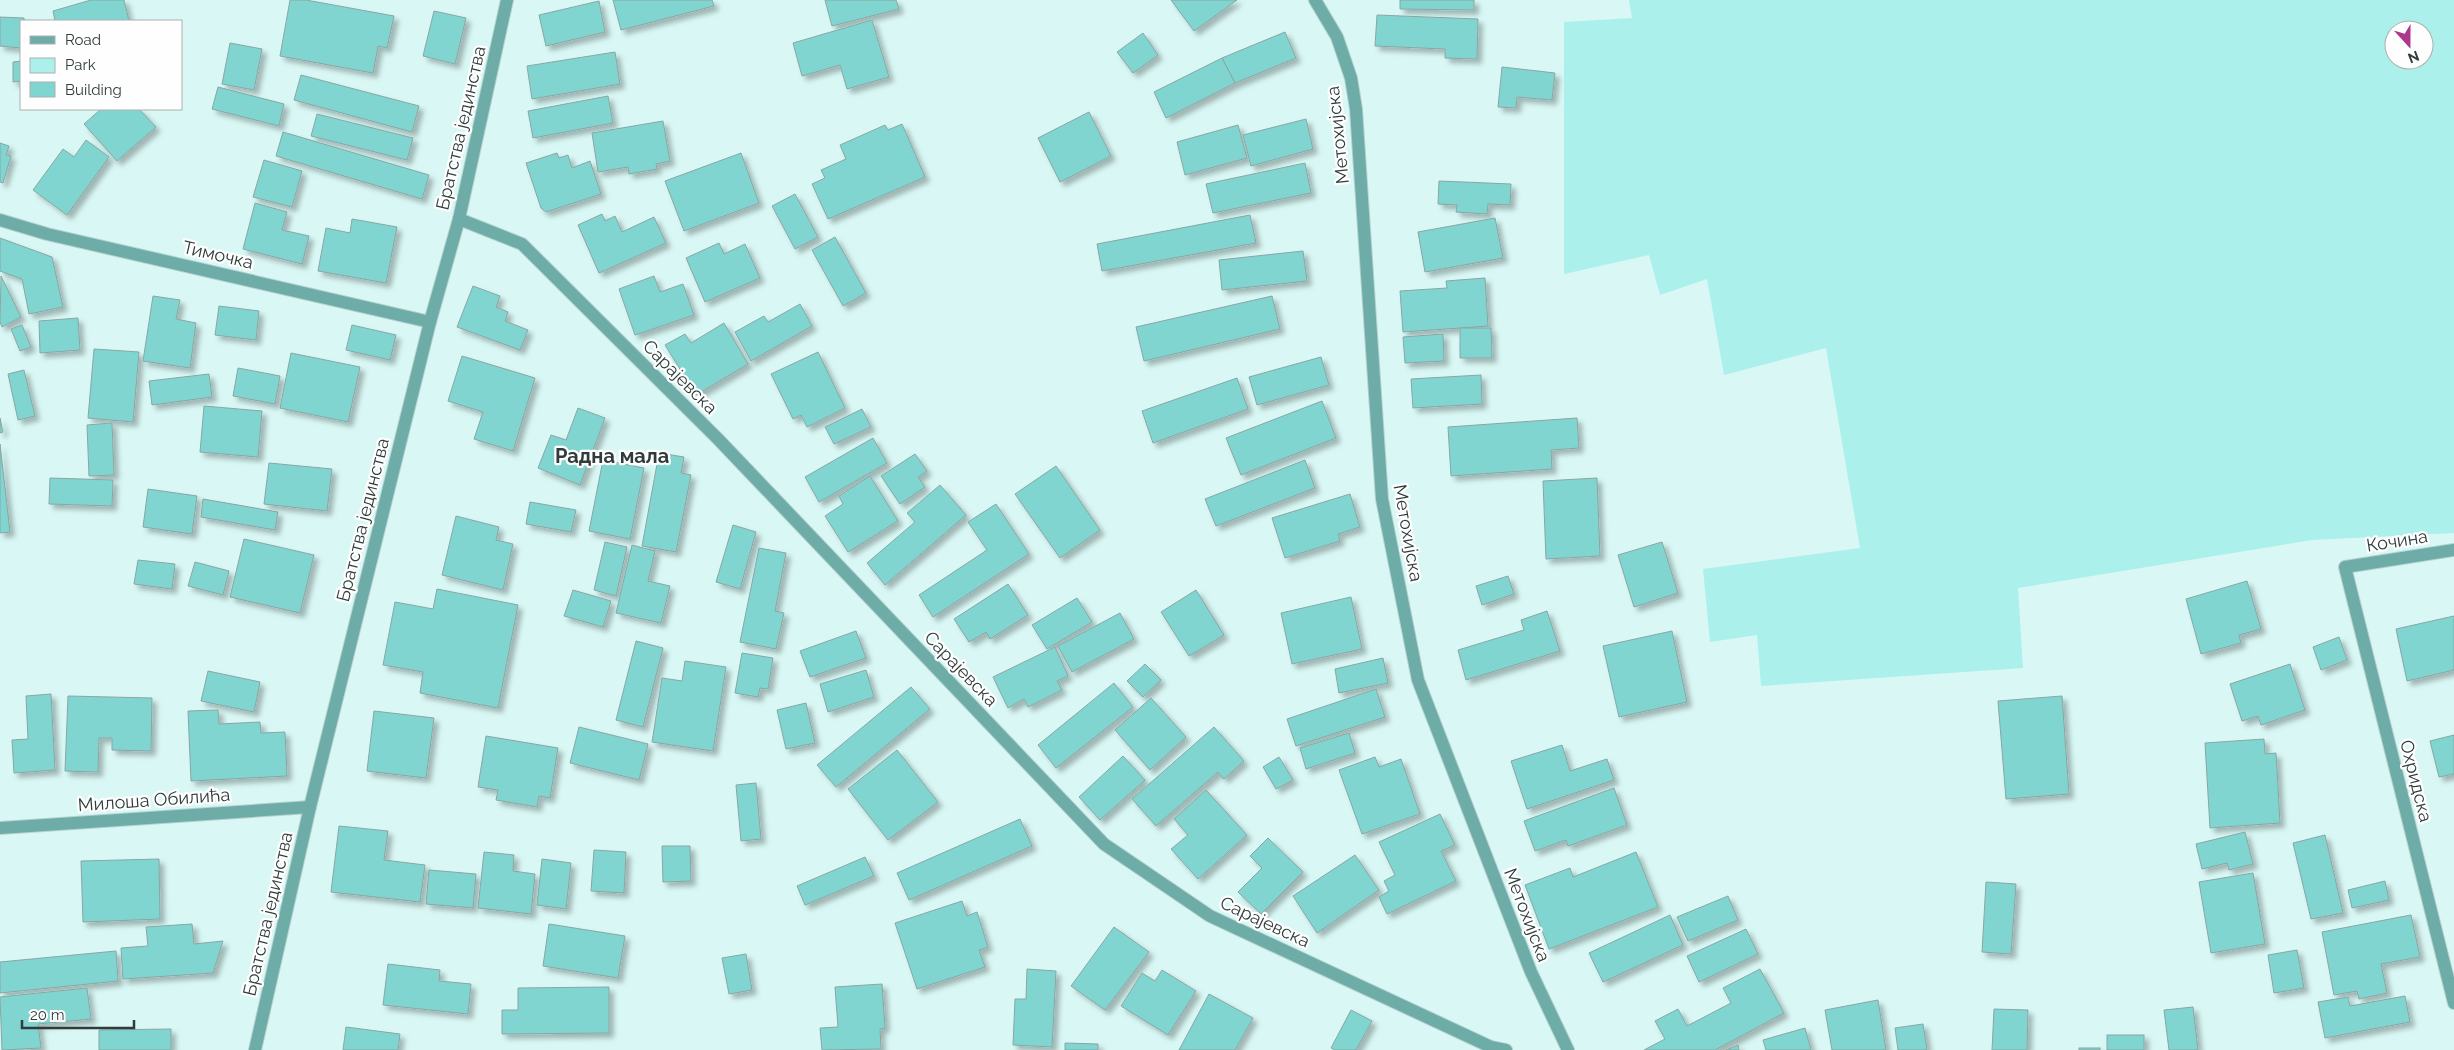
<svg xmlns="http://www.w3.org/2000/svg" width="2454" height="1050" font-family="Raleway,sans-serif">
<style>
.green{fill:#abf0eb;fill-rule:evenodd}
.building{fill:#80d5d0;stroke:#89a6a3;filter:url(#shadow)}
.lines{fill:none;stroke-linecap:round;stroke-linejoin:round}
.minor-casing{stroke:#b7d2d0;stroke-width:14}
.minor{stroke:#6eaca8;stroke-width:12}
.labels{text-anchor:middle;stroke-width:4.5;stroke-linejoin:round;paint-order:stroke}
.street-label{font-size:18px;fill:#303c3b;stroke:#fefefe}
.quarter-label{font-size:20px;font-weight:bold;fill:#303c3b;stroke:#fefefe}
</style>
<defs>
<filter id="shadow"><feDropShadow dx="4.5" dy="4.5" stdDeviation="2.5" flood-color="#0004"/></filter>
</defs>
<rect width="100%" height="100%" fill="#d9f8f5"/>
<path class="green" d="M1629 0H2454V533L2312 540 2018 588 2023 668 1761 686 1757 635 1710 642 1703 569 1860 548 1826 348 1724 375 1707 279 1660 295 1649 255 1564 274V22L1632 18ZM2394 30H2424V60H2394Z"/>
<g class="building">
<path d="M91 0H124L129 21H55L53 11Z"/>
<path d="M290 0H306L394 16 387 48 378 46 373 73 280 56Z"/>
<path d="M613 0H712L714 6 621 30Z"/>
<path d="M825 0H896L899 9 832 26Z"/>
<path d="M1171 0H1237L1194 31Z"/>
<path d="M1400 0H1474V10L1400 9Z"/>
<path d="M599 1 605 32 546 46 539 15Z"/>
<path d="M434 11 466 18 455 64 423 56Z"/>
<path d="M1377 15 1478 19 1477 59 1445 58V49L1375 46Z"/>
<path d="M0 17 24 18V21H21V48L0 46Z"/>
<path d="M872 20 889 77 847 89 840 65 802 76 793 43Z"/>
<path d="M1285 32 1296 58 1235 83 1222 58Z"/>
<path d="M1143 33 1158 55 1133 73 1117 52Z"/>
<path d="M230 43 262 49 254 90 222 84Z"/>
<path d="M615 52 620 84 532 99 527 66Z"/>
<path d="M1222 58 1235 83 1166 118 1154 92Z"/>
<path d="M21 61V81L13 82V62Z"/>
<path d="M1502 67 1555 73 1552 100 1517 97 1516 108 1498 107Z"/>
<path d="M301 75 419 106 412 132 294 100Z"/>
<path d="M218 87 284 104 279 126 212 109Z"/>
<path d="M608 96 613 123 533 138 528 111Z"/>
<path d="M101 109H139L156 127 117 161 84 124Z"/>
<path d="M1089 112 1111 156 1060 182 1038 138Z"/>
<path d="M317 114 413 138 407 160 311 136Z"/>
<path d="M1306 119 1313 149 1251 166 1243 135Z"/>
<path d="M663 121 670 161 656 164 657 169 629 174 628 167 598 172 592 133Z"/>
<path d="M902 124 925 177 828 219 812 184 825 178 821 170 846 159 840 145 885 125 888 130Z"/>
<path d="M1238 125 1247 158 1185 175 1177 142Z"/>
<path d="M283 132 429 175 422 199 276 156Z"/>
<path d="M86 140 109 157 67 215 33 190 63 149 74 157Z"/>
<path d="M0 143 9 146 6 155 11 156 3 183 0 182Z"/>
<path d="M557 153 559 158 568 155 572 168 590 161 601 194 546 212 541 208 526 163Z"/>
<path d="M741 153 759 203 684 231 665 181Z"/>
<path d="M264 160 302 171 292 207 253 197Z"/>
<path d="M1305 163 1311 193 1213 213 1206 184Z"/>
<path d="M1439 181 1511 184 1510 205 1488 204 1487 214 1456 212 1457 205 1438 204Z"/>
<path d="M795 194 818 237 795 249 772 206Z"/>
<path d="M255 203 287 212 282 230 309 236 302 264 243 249Z"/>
<path d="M602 214 605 221 615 216 622 232 654 217 666 243 599 273 578 225Z"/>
<path d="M1250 215 1256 243 1102 271 1097 244Z"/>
<path d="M1495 218 1503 258 1425 272 1418 232Z"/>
<path d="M352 219 397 227 386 283 318 271 326 228 350 233Z"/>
<path d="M835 237 866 293 843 306 812 250Z"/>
<path d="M0 238 52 257 63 307 29 314 22 279 0 271Z"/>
<path d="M719 243 724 254 745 244 760 278 705 302 686 258Z"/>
<path d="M1303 251 1307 281 1222 290 1219 260Z"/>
<path d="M1 276 21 317 2 327 0 322Z"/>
<path d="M654 276 660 292 683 284 694 315 635 335 619 289Z"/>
<path d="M1485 278 1488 326 1403 332 1400 291 1447 288 1446 281Z"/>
<path d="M473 286 500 296 496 307 508 312 505 321 528 330 520 350 457 327Z"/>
<path d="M153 296 180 300 176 319 196 323 190 368 143 361Z"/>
<path d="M1272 296 1280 329 1144 361 1136 327Z"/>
<path d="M800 304 812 326 751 361 735 332 764 316 768 322Z"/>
<path d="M219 306 259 311 256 340 215 335Z"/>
<path d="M78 318 80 350 40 353 39 321Z"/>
<path d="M724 323 748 364 696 395 665 345 685 334 691 343Z"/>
<path d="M22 325 31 347 20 351 11 329Z"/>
<path d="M352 325 396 335 390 360 346 350Z"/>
<path d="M1460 328H1491L1492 358H1460Z"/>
<path d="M1443 334 1444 361 1405 363 1403 337Z"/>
<path d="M94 349 139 352 133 422 88 418Z"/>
<path d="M818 352 845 408 807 427 801 415 793 419 771 374Z"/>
<path d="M291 353 360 367 348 422 280 408Z"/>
<path d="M462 356 535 378 513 451 474 439 483 412 448 401Z"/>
<path d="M1321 357 1329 385 1257 405 1249 377Z"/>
<path d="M238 368 280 376 275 404 233 396Z"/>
<path d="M24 370 35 416 18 420 8 374Z"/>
<path d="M209 374 212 397 152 405 149 381Z"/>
<path d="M1481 375 1482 404 1413 408 1411 379Z"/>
<path d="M1237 378 1248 409 1153 443 1142 411Z"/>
<path d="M1322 401 1336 438 1241 475 1226 438Z"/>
<path d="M204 406 262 411 258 457 200 452Z"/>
<path d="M578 408 605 418 580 485 538 468 551 435 566 440Z"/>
<path d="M862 409 871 427 834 444 825 427Z"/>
<path d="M0 418 3 432 0 433Z"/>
<path d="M1577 418 1579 448 1551 450 1552 469 1451 476 1448 427Z"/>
<path d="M112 423 114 475 89 476 87 425Z"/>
<path d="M873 438 887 463 819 502 805 477Z"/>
<path d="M0 444 10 532 0 533Z"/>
<path d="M659 453 684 457 681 473 691 475 676 552 642 546Z"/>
<path d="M915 454 927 471 918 477 925 487 900 504 881 476Z"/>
<path d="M603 460 644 468 630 539 589 531Z"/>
<path d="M1305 460 1315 488 1216 526 1205 499Z"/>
<path d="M269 463 332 469 327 511 264 504Z"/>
<path d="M1056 466 1100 530 1060 558 1015 494Z"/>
<path d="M870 476 898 521 848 552 825 516 843 504 839 496Z"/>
<path d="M50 478 113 480 112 506 49 504Z"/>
<path d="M1597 478 1600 556 1546 559 1543 481Z"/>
<path d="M940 485 966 515 885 585 867 563 915 522 907 513Z"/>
<path d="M148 489 197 496 192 534 143 527Z"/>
<path d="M1350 494 1360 527 1338 534 1340 541 1285 558 1272 518Z"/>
<path d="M203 499 278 512 275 530 201 517Z"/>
<path d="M530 502 576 510 571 532 526 524Z"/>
<path d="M996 504 1029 554 933 617 919 595 987 550 968 522Z"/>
<path d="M456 516 499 527 496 540 513 544 503 590 442 575Z"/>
<path d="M733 525 756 532 740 589 716 582Z"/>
<path d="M244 539 314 555 300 613 230 597Z"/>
<path d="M605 542 627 547 616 596 594 590Z"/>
<path d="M1662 542 1678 593 1634 607 1618 555Z"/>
<path d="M632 545 655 551 648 581 670 586 661 623 616 613Z"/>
<path d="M759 548 786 553 775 611 784 613 776 649 740 642Z"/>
<path d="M138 560 175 564 172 589 134 584Z"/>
<path d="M195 562 229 571 223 595 188 586Z"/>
<path d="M1508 576 1514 594 1482 605 1476 586Z"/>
<path d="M2247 581 2261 629 2239 635 2241 643 2201 654 2186 599Z"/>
<path d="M1008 584 1028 615 990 639 986 632 969 642 954 619Z"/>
<path d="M437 589 518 605 498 708 420 693 423 672 383 665 395 602 433 609Z"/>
<path d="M573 590 611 601 603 627 564 616Z"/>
<path d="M1196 590 1224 635 1189 656 1161 612Z"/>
<path d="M1351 597 1362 649 1292 664 1281 613Z"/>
<path d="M1077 598 1092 622 1047 649 1032 625Z"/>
<path d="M1547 611 1560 651 1466 680 1458 650 1524 630 1521 620Z"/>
<path d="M1120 613 1134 639 1072 672 1058 646Z"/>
<path d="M2454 616V670L2407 681 2396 629Z"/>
<path d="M856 631 866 658 810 677 800 651Z"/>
<path d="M1672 631 1687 702 1619 717 1603 646Z"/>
<path d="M2339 637 2347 660 2321 670 2313 647Z"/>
<path d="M636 641 663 648 643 727 616 720Z"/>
<path d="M1055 647 1068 676 1057 681 1062 690 1028 707 1024 699 1008 708 993 677Z"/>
<path d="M742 653 773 658 768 689 760 688 758 697 735 693Z"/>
<path d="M1383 658 1388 683 1339 693 1335 669Z"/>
<path d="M685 661 726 667 713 751 652 742 662 678 682 681Z"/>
<path d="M1145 664 1161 680 1143 697 1127 681Z"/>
<path d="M2290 664 2305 710 2261 725 2258 716 2242 721 2230 684Z"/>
<path d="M866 670 874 697 828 712 820 684Z"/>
<path d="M208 671 260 682 254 712 201 701Z"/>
<path d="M1114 683 1133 707 1056 768 1038 745Z"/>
<path d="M911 687 930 709 836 787 817 765Z"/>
<path d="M1376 689 1385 717 1296 746 1287 719Z"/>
<path d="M51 694 55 770 14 773 12 740 28 739 26 696Z"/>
<path d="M68 696 152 698 151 751 112 750V738H99L98 772 65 771Z"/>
<path d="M2062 696 2069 794 2006 799 1998 701Z"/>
<path d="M1151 698 1186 737 1150 770 1115 730Z"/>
<path d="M806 703 815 743 786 749 777 710Z"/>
<path d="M218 710 219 724 260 722 261 733 285 732 287 776 191 781 188 711Z"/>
<path d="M374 711 434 718 426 778 367 771Z"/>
<path d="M579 727 648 744 639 780 570 763Z"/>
<path d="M1214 727 1244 761 1224 779 1218 772 1156 826 1132 799Z"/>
<path d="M1349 733 1355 753 1306 769 1300 748Z"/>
<path d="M2454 735V774L2439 777 2430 741Z"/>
<path d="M486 736 558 748 550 798 539 796 537 807 496 800 498 790 478 787Z"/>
<path d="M2264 739 2265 754 2276 753 2280 823 2210 828 2205 743Z"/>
<path d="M1562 745 1570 771 1607 759 1614 780 1527 809 1511 761Z"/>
<path d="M897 750 938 802 888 840 848 789Z"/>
<path d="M1123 756 1145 780 1100 820 1079 797Z"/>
<path d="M1279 757 1293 780 1276 789 1263 767Z"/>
<path d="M1375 757 1379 767 1401 759 1420 814 1362 834 1339 770Z"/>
<path d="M756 783 761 839 741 841 736 785Z"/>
<path d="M1614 788 1627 825 1568 846 1566 840 1535 851 1524 821Z"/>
<path d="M1206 790 1247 835 1198 879 1171 849 1188 835 1174 819Z"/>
<path d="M1440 814 1455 845 1441 851 1456 881 1387 914 1379 897 1389 891 1384 881 1395 875 1379 842Z"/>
<path d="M1020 819 1032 846 909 900 897 873Z"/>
<path d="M339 826 388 831 384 860 425 865 420 902 331 892Z"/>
<path d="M2245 832 2253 864 2229 870 2227 863 2202 869 2196 844Z"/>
<path d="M2325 835 2343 913 2311 919 2293 843Z"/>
<path d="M1268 838 1303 872 1261 914 1238 892 1262 868 1250 856Z"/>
<path d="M662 846H690L691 881 663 882Z"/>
<path d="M594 850 626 852 624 893 591 891Z"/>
<path d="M484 852 514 855 513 871 535 874 531 914 478 908Z"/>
<path d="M1636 852 1658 907 1549 949 1525 885 1570 868 1573 877Z"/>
<path d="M1355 855 1379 890 1317 933 1293 896Z"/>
<path d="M865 857 874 876 805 905 797 886Z"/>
<path d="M159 859 160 919 83 922 81 861Z"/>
<path d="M542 859 571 863 566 909 537 905Z"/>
<path d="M429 870 476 874 473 908 426 904Z"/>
<path d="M2253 873 2265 944 2211 953 2199 882Z"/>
<path d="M2385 881 2389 900 2352 908 2348 890Z"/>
<path d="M1986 882 2016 884 2011 954 1982 952Z"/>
<path d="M1728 896 1738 920 1688 941 1677 917Z"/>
<path d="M962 901 967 916 977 912 988 947 979 950 985 967 917 989 895 923Z"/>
<path d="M1670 915 1683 945 1603 982 1589 953Z"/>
<path d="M2411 915 2420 957 2381 964 2387 993 2359 999 2357 991 2334 995 2322 932Z"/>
<path d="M192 924 194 944 223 941 213 973 123 979 121 948 148 946 146 927Z"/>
<path d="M549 924 625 936 618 978 543 966Z"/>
<path d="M1114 927 1149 952 1105 1010 1071 986Z"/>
<path d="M1746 929 1758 954 1699 982 1687 956Z"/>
<path d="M2297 950 2304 988 2274 993 2268 955Z"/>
<path d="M116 951 118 981 0 993V962Z"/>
<path d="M746 954 752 990 729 994 722 958Z"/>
<path d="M388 964 440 970 439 981 471 984 468 1014 383 1005Z"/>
<path d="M1027 969 1056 971 1052 1047 1013 1045 1015 999H1026Z"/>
<path d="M1760 969 1784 1013 1715 1050H1644L1665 1039 1655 1021 1678 1009 1687 1026 1731 1003 1723 988Z"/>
<path d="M1162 970 1196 991 1168 1035 1121 1006 1142 973 1155 981Z"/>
<path d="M882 984 885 1028 880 1029 881 1049 822 1050 820 1028 838 1027 835 987Z"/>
<path d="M609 987V1033L502 1034V1010H518V988Z"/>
<path d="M87 988 91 1019 38 1024 41 1048 2 1050 0 997Z"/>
<path d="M1209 994 1253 1018 1235 1050H1179Z"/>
<path d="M2405 996 2410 1022 2325 1038 2318 1002 2348 997 2350 1006Z"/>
<path d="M1878 1000 1886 1050H1832L1825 1010Z"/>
<path d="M2193 1007 2198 1050H2169L2164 1010Z"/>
<path d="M1994 1009 2028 1010 2027 1050H1992Z"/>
<path d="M1351 1010 1372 1021 1356 1050H1335L1331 1048Z"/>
<path d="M1923 1024 1927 1050H1898L1895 1028Z"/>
<path d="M346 1027 400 1034 398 1050H343Z"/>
<path d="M1805 1028 1811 1050H1766L1763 1040Z"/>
<path d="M171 1029V1050H99V1030Z"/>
<rect x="2107" y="1035" width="37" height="15"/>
<path d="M1065 1043 1098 1044V1050H1065Z"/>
<path d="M1738 1045 1739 1050H1726Z"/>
<rect x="2079" y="1048" width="21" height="2"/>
</g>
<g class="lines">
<g class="minor-casing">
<g id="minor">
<path d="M1315 0 1337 37 1351 78 1356 109 1382 499 1418 680 1531 972 1568 1050"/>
<path d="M459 219 522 244 718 439 1104 844 1210 916 1491 1047 1506 1050"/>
<path d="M0 220 47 234 430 322"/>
<path d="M2454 550 2345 567 2454 1003"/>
<path d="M0 828 310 807"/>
<path d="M255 1050 310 807 430 322 459 219 507 0"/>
</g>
</g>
<use href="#minor" class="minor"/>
</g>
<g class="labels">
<g class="street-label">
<text transform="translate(461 128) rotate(-77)" y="6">Братства јединства</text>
<text transform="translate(1338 135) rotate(-96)" y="6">Метохијска</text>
<text transform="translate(218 255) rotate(13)" y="6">Тимочка</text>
<text transform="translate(680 377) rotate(45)" y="6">Сарајевска</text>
<text transform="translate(363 520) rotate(-76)" y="6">Братства јединства</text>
<text transform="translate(1408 533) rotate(80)" y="6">Метохијска</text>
<text transform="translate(2397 541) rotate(-9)" y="6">Кочина</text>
<text transform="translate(961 669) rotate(46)" y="6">Сарајевска</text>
<text transform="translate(2416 781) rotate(76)" y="6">Охридска</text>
<text transform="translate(154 800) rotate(-4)" y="6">Милоша Обилића</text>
<text transform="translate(268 914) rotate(-77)" y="6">Братства јединства</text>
<text transform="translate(1527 915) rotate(69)" y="6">Метохијска</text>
<text transform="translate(1265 922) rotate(25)" y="6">Сарајевска</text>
</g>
<g class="quarter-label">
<text x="612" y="463">Радна мала</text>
</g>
</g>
<rect x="20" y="20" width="162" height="90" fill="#fefefe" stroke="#acb0b0"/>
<rect x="30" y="36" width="25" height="8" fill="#6eaca8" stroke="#acb0b0"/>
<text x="65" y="45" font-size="15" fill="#303c3b">Road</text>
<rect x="30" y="58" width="25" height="15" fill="#abf0eb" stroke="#acb0b0"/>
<text x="65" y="70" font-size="15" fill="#303c3b">Park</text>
<rect x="30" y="82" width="25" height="15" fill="#80d5d0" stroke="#acb0b0"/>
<text x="65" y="95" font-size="15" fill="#303c3b">Building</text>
<g transform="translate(2409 45) rotate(159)"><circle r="24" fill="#fefefe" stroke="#acb0b0"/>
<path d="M0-4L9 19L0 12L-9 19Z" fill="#ae378e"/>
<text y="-8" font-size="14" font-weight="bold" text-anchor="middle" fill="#303c3b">N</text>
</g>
<path d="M22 1020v8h112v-8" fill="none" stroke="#303c3b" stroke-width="2.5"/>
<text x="30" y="1020" font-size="15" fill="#303c3b" stroke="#fefefe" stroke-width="4" paint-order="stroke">20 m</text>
</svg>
